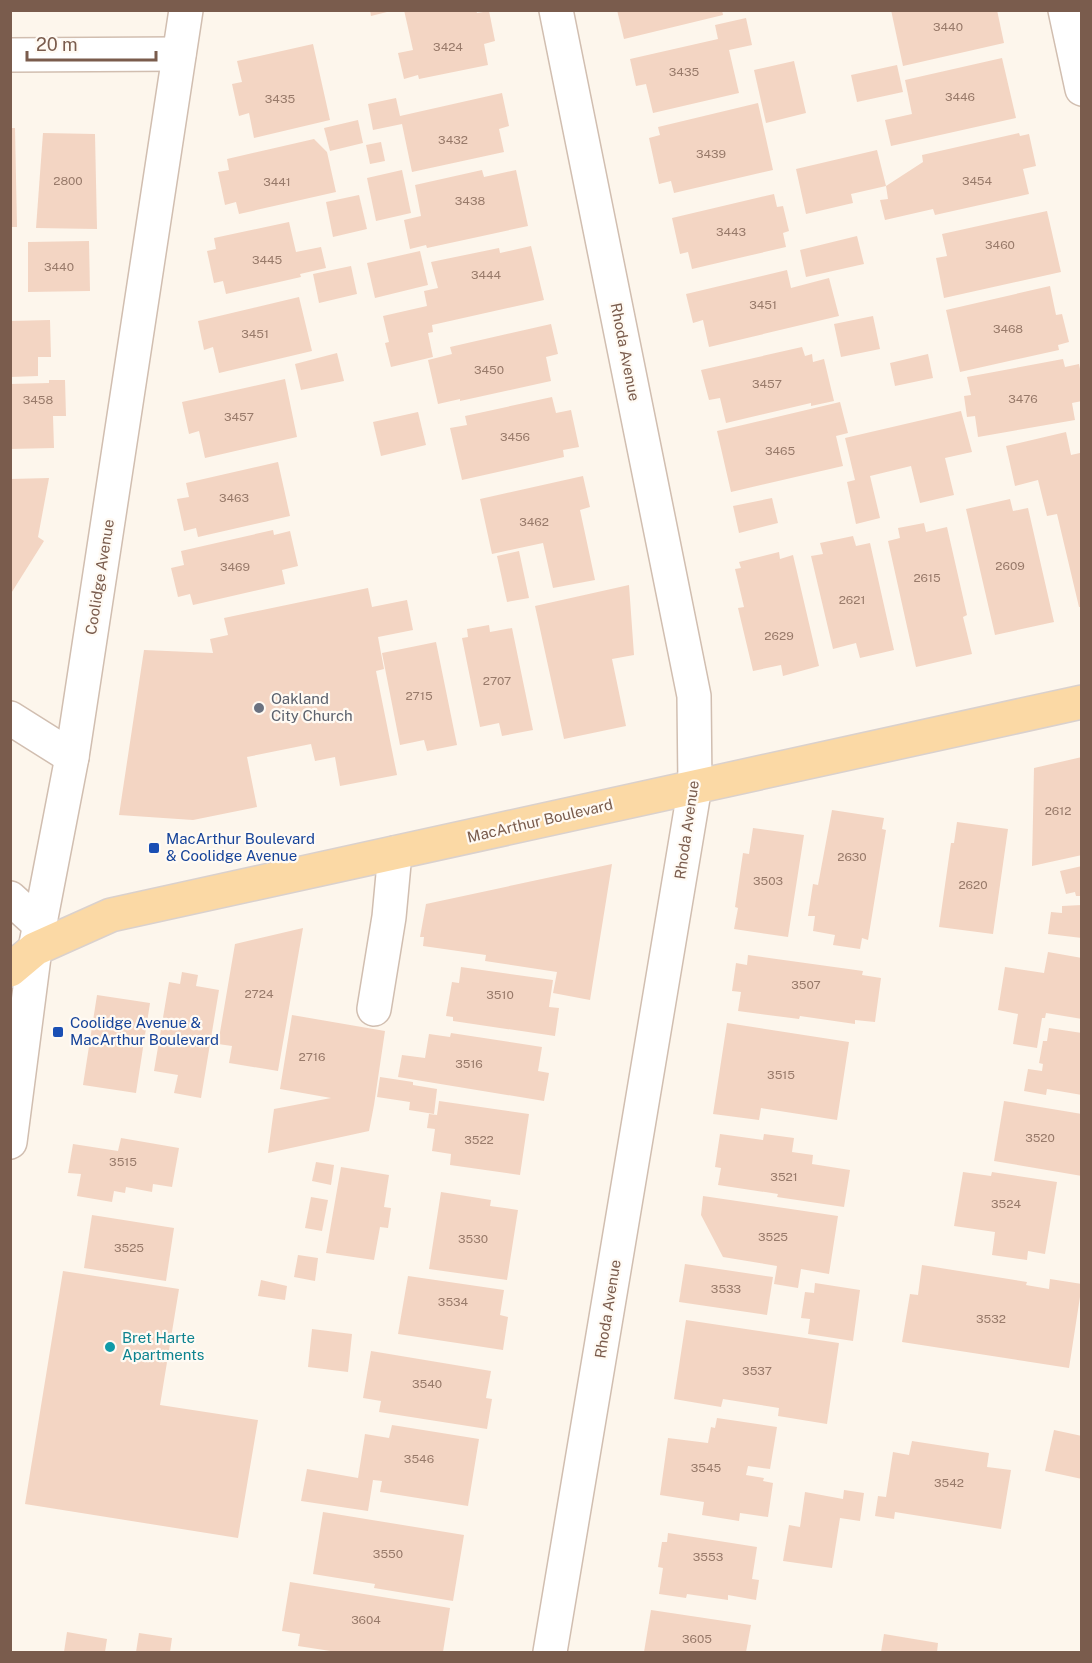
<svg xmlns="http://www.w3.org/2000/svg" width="1092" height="1663" font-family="'Public Sans',sans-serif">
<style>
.building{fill:#f3d5c3}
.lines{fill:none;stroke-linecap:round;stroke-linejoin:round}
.minor-casing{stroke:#d1beb0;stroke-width:36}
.major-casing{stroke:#dad1cd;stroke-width:36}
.minor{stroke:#fff;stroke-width:33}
.major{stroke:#fbd9a5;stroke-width:33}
.worship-dot{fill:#6b7280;stroke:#fffaf3;stroke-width:2}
.transit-dot{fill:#1a4fb4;stroke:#fffaf3;stroke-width:2}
.culture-dot{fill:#0f9aa8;stroke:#fffaf3;stroke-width:2}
.labels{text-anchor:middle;stroke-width:4.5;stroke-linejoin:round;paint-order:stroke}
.number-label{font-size:12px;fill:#987a6a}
.street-label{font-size:15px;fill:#7a5c4d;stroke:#fffaf3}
.worship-label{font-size:15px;fill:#5b616d;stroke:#fffaf3;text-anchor:start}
.transit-label{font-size:15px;fill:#164399;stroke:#fffaf3;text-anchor:start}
.culture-label{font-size:15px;fill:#0d838f;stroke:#fffaf3;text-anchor:start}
</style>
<rect width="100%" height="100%" fill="#fdf6ec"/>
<g class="building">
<path d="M370 10H390L391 11 371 16Z"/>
<path d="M404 10H476L477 13 489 11 495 41 484 44 488 65 419 79 418 75 404 79 398 53 413 50Z"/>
<path d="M617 10H722L723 15 624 39Z"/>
<path d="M891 10H997L1004 43 903 66Z"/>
<path d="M746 18 752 45 729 50 739 93 653 113 646 84 636 86 630 59 718 39 715 25Z"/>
<path d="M313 44 330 120 254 138 249 113 239 116 232 84 242 82 237 61Z"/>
<path d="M1002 58 1016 118 891 146 885 120 912 114 905 80Z"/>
<path d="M794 61 806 113 766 123 754 70Z"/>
<path d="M897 65 903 92 857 102 851 75Z"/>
<path d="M502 93 509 126 499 129 504 152 412 172 402 124 373 130 368 104 396 98 400 116Z"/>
<path d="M758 103 773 170 674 193 671 181 659 184 649 138 660 135 658 127Z"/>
<path d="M358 120 363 143 330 151 324 128Z"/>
<path d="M10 128H15L17 227H10Z"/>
<path d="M43 133 95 134 97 229 36 228Z"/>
<path d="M1019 133 1020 136 1029 134 1036 166 1023 169 1029 194 935 215 933 209 885 220 880 200 888 199 886 186 923 162 922 155Z"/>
<path d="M314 139 327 152 336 192 239 214 236 202 225 205 218 172 229 170 227 159Z"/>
<path d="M381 142 385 161 370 164 366 145Z"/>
<path d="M877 150 886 186 851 194 853 203 806 214 796 169Z"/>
<path d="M402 170 411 213 376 221 367 178Z"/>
<path d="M482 170 484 177 516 170 528 226 427 248 426 245 410 249 404 220 421 216 415 185Z"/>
<path d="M774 194 777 207 783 206 789 231 783 233 786 247 692 269 688 252 680 254 672 218Z"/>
<path d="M359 195 367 229 333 237 326 202Z"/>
<path d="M1047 211 1061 272 944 298 936 258 947 256 942 234Z"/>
<path d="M289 222 296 252 321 247 326 268 300 274 301 277 226 294 223 281 214 283 207 251 216 249 214 238Z"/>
<path d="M857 236 864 264 806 277 800 250Z"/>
<path d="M89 241 90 291 28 292V242Z"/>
<path d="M531 246 544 300 432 325 433 332 428 333 433 357 391 367 385 343 389 342 383 316 427 306 424 291 438 288 431 262 499 248 500 253Z"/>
<path d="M420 251 428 285 375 298 367 263Z"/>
<path d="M351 266 357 294 319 303 313 274Z"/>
<path d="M787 270 791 288 829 278 839 316 709 347 703 320 693 323 686 294Z"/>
<path d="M1050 286 1056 315 1062 314 1069 342 1058 345 1059 350 960 372 946 310Z"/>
<path d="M299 297 312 351 219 373 213 347 204 350 198 321Z"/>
<path d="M873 316 880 349 841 357 834 324Z"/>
<path d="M50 320 51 357H38V376L10 377V321Z"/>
<path d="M551 324 558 354 546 357 551 381 460 401V399L438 404 428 360 452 354 450 347Z"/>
<path d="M802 347 805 356 812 354 813 362 824 359 834 401 811 406V403L726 423 720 398 709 400 701 370Z"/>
<path d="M337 353 344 381 301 390 295 364Z"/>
<path d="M928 354 933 378 895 386 890 363Z"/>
<path d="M1063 359 1065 367 1079 364 1082 379V401L1072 403 1075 420 978 437 975 416 967 417 964 396 971 395 967 377Z"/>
<path d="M285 379 297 437 205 458 199 431 189 434 182 402Z"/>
<path d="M49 380H65L66 416H53L54 448 10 449V384L49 383Z"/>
<path d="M552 397 556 413 571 410 579 447 563 450 564 457 462 480 450 428 467 425 465 416Z"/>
<path d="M840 402 848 433 836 436 843 466 731 492 717 431Z"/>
<path d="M961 411 972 452 945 458 954 495 920 503 911 466 870 476 880 518 856 524 847 482 855 480 845 438Z"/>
<path d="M418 412 426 445 381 456 373 422Z"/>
<path d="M1066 432 1071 455 1080 453 1082 461V607H1079L1057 514 1047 516 1038 480 1015 486 1006 446Z"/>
<path d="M278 462 290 516 198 537 196 528 184 531 177 499 189 497 186 483Z"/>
<path d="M583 476 590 507 580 510 595 580 553 588 543 543 492 554 480 499Z"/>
<path d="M49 478 38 537 44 541 10 595V479Z"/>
<path d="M772 498 778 523 739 533 733 506Z"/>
<path d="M1010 499 1013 511 1028 508 1054 622 995 635 966 509Z"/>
<path d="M924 523 926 532 947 527 967 615 963 617 972 654 916 667 888 541 900 538 898 528Z"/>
<path d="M273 530 274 535 290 531 298 566 282 570 285 584 193 605 190 594 178 597 171 568 184 565 181 551Z"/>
<path d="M853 536 856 546 870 543 894 650 860 658 856 643 833 649 811 556 823 554 820 543Z"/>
<path d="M519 551 529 598 507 602 497 556Z"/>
<path d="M779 552 780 559 793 555 819 666 783 676 781 665 753 671 738 608 744 607 735 569 741 568 739 562Z"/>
<path d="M629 585 634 655 612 659 626 726 564 739 535 606Z"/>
<path d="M368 588 372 607 407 600 413 630 378 637 384 669 376 671 397 775 340 786 335 757 315 761 311 744 247 757 257 807 193 820 119 815 144 650 213 653 210 639 228 635 224 618Z"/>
<path d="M489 625 490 632 512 628 533 730 502 736 499 723 480 727 462 638 468 637 467 629Z"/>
<path d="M436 642 457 745 427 751 424 740 400 745 382 653Z"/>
<path d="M1082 757V855L1032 866 1034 768Z"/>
<path d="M832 810 884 818 882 829 886 830 868 940 862 938 860 949 833 945 835 935 813 931 815 916H808L813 884 818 885Z"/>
<path d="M957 822 1008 829 993 934 939 927 951 843H954Z"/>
<path d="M753 828 804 835 788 937 734 929 738 908 735 907 743 853 749 854Z"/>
<path d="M612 864 590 1000 553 993 557 972 485 961 486 955 423 946 424 937H420L426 904Z"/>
<path d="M1082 866V896H1076L1075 892 1066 894 1060 871Z"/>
<path d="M1082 905V938L1048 934 1051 912 1062 913V906Z"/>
<path d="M303 928 278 1071 229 1063 232 1046 218 1044 235 944Z"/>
<path d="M1048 952 1082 958V1019L1046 1013 1045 1018H1042L1037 1048 1013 1044 1018 1014 998 1010 1005 967 1044 973Z"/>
<path d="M748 955 863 971 862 975 881 978 875 1022 855 1020V1024L800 1016 799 1019 738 1011 741 992 732 991 736 963 747 965Z"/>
<path d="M461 967 553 980 549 1007 559 1008 555 1036 453 1021V1017L446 1016 452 982 459 983Z"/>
<path d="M182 972 198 975 196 986 219 990 201 1098 174 1093 178 1075 154 1071 169 982 180 984Z"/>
<path d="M97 995 150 1003 136 1093 83 1085Z"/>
<path d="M292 1015 385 1031 374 1105 369 1131 268 1153 274 1109 331 1098 280 1089Z"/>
<path d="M727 1023 849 1042 837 1120 761 1108 759 1120 713 1114Z"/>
<path d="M1049 1028 1082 1033V1095L1047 1089 1046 1095 1024 1091 1028 1069 1042 1071 1043 1064 1039 1063 1043 1041H1047Z"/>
<path d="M451 1033 542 1047 538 1071 549 1073 544 1101 398 1077 402 1055 425 1058 429 1034 450 1037Z"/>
<path d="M380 1077 413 1082V1085L437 1089 434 1114 409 1110 410 1102 377 1097Z"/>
<path d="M439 1101 529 1114 520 1175 450 1165 451 1154 432 1151 435 1129 427 1128 429 1114 437 1115Z"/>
<path d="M1004 1101 1082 1114V1176L994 1161Z"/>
<path d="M720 1134 763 1140 764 1134 794 1138 792 1152 813 1155 812 1164 850 1170 844 1207 777 1197 778 1194 718 1185 721 1168 715 1167Z"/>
<path d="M121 1138 179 1148 172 1187 153 1184 152 1192 126 1187 125 1193 114 1191 112 1202 77 1196 81 1174 68 1173 73 1144 118 1151Z"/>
<path d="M316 1162 334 1165 331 1185 312 1181Z"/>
<path d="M341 1167 389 1175 384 1207 391 1208 388 1228 380 1227 374 1260 326 1253Z"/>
<path d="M963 1172 991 1176 992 1172 1057 1182 1045 1254 1028 1251 1027 1260 992 1255 995 1232 954 1226Z"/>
<path d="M441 1192 491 1200 490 1206 518 1210 507 1280 429 1269Z"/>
<path d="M703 1196 838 1216 829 1274 801 1269 798 1288 774 1284 777 1266 723 1257 701 1215Z"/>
<path d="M311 1197 328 1200 322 1231 305 1228Z"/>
<path d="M92 1215 174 1228 166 1281 84 1268Z"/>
<path d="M298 1255 318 1258 315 1281 294 1277Z"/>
<path d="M685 1264 773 1277 767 1315 679 1302Z"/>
<path d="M922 1265 1027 1282 1026 1285 1049 1289 1050 1279 1082 1284 1069 1368 902 1342 910 1294 918 1295Z"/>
<path d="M63 1271 179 1289 160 1405 258 1420 238 1538 25 1504Z"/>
<path d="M408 1276 504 1290 500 1315 508 1317 503 1350 398 1334Z"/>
<path d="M261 1280 287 1286 285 1300 258 1296Z"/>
<path d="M815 1283 860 1290 853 1341 808 1334 810 1319 801 1318 805 1292 814 1293Z"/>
<path d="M686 1320 839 1343 827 1424 778 1416 779 1408 723 1399 721 1407 674 1399Z"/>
<path d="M312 1329 352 1334 348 1372 308 1367Z"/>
<path d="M371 1351 491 1371 486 1398 492 1399 487 1429 379 1412 381 1401 363 1398Z"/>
<path d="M717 1418 777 1427 770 1469 748 1466 746 1475 764 1478 763 1481 773 1483 768 1517 740 1513 739 1521 702 1515 704 1502 660 1495 668 1438 708 1443 711 1427 715 1428Z"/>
<path d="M392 1425 479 1439 468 1506 380 1492 382 1481 373 1480 368 1511 301 1501 307 1469 358 1478 365 1434 389 1438Z"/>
<path d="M1054 1430 1082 1436V1479L1045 1471Z"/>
<path d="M912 1441 989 1453 987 1467 1011 1470 1001 1529 895 1512 894 1519 875 1516 878 1496 886 1497 893 1452 909 1455Z"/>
<path d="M844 1490 864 1493 860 1521 840 1518 832 1568 783 1561 789 1525 800 1527 805 1492 843 1499Z"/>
<path d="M323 1512 464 1535 453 1601 374 1588 375 1584 313 1574Z"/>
<path d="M668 1533 757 1547 752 1579 759 1580 756 1600 728 1595V1600L687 1594 686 1598 659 1594 663 1568 658 1567 662 1542H667Z"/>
<path d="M290 1582 450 1608 443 1652H337L298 1646 300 1634 282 1631Z"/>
<path d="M651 1610 751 1625 746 1652H644Z"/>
<path d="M67 1632 107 1639 105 1652H64Z"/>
<path d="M139 1633 172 1638 170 1652H136Z"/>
<path d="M884 1634 938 1643 937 1652H881Z"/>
</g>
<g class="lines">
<g class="minor-casing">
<g id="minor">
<path d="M1065 10 1082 89"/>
<path d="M10 55 179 54"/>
<path d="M10 718 72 757"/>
<path d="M10 898 40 925"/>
<path d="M374 1009 389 917 395 853"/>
<path d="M10 1142 35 949 72 757 186 10"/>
<path d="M550 1652 695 786 694 696 556 10"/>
</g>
</g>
<g class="major-casing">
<path id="major" d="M10 970 35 949 111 915 1082 702"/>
</g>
<use href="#minor" class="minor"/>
<use href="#major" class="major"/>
</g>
<circle class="worship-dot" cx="259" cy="708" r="6"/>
<g class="transit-dot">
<rect x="148" y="842" width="12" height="12" rx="3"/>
<rect x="52" y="1026" width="12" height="12" rx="3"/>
</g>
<circle class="culture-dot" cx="110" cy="1347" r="6"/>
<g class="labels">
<g class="number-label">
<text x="948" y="31">3440</text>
<text x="448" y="51">3424</text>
<text x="684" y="76">3435</text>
<text x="960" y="101">3446</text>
<text x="280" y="103">3435</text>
<text x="453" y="144">3432</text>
<text x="711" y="158">3439</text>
<text x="68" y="185">2800</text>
<text x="977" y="185">3454</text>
<text x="277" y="186">3441</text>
<text x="470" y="205">3438</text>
<text x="731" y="236">3443</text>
<text x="1000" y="249">3460</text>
<text x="267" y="264">3445</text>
<text x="59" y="271">3440</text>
<text x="486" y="279">3444</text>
<text x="763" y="309">3451</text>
<text x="1008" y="333">3468</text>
<text x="255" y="338">3451</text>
<text x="489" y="374">3450</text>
<text x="767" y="388">3457</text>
<text x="1023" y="403">3476</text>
<text x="38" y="404">3458</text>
<text x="239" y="421">3457</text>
<text x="515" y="441">3456</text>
<text x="780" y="455">3465</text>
<text x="234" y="502">3463</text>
<text x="534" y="526">3462</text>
<text x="1010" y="570">2609</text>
<text x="235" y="571">3469</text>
<text x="927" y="582">2615</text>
<text x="852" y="604">2621</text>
<text x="779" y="640">2629</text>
<text x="497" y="685">2707</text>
<text x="419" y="700">2715</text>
<text x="1058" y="815">2612</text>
<text x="852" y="861">2630</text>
<text x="768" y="885">3503</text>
<text x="973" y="889">2620</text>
<text x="806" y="989">3507</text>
<text x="259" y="998">2724</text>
<text x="500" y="999">3510</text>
<text x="312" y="1061">2716</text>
<text x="469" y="1068">3516</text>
<text x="781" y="1079">3515</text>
<text x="1040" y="1142">3520</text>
<text x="479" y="1144">3522</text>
<text x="123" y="1166">3515</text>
<text x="784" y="1181">3521</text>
<text x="1006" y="1208">3524</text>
<text x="773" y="1241">3525</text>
<text x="473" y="1243">3530</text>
<text x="129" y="1252">3525</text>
<text x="726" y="1293">3533</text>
<text x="453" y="1306">3534</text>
<text x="991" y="1323">3532</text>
<text x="757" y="1375">3537</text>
<text x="427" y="1388">3540</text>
<text x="419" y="1463">3546</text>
<text x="706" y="1472">3545</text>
<text x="949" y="1487">3542</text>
<text x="388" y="1558">3550</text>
<text x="708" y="1561">3553</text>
<text x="366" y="1624">3604</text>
<text x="697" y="1643">3605</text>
</g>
<g class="street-label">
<text transform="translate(625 352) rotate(79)" y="5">Rhoda Avenue</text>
<text transform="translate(100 577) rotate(-81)" y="5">Coolidge Avenue</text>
<text transform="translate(540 821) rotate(-13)" y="5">MacArthur Boulevard</text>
<text transform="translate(687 830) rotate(-82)" y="5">Rhoda Avenue</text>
<text transform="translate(608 1309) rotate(-81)" y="5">Rhoda Avenue</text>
</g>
<g class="worship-label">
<text x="271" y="704">Oakland<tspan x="271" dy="17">City Church</tspan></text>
</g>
<g class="transit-label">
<text x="166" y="844">MacArthur Boulevard<tspan x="166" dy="17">&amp; Coolidge Avenue</tspan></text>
<text x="70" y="1028">Coolidge Avenue &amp;<tspan x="70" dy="17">MacArthur Boulevard</tspan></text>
</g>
<g class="culture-label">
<text x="122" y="1343">Bret Harte<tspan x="122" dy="17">Apartments</tspan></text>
</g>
</g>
<rect width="1092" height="1663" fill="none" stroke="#7a5c4d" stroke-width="24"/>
<path d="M27 51v9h129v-9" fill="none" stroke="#7a5c4d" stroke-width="3"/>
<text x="36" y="51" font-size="18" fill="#7a5c4d" stroke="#fffaf3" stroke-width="4.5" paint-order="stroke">20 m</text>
</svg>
